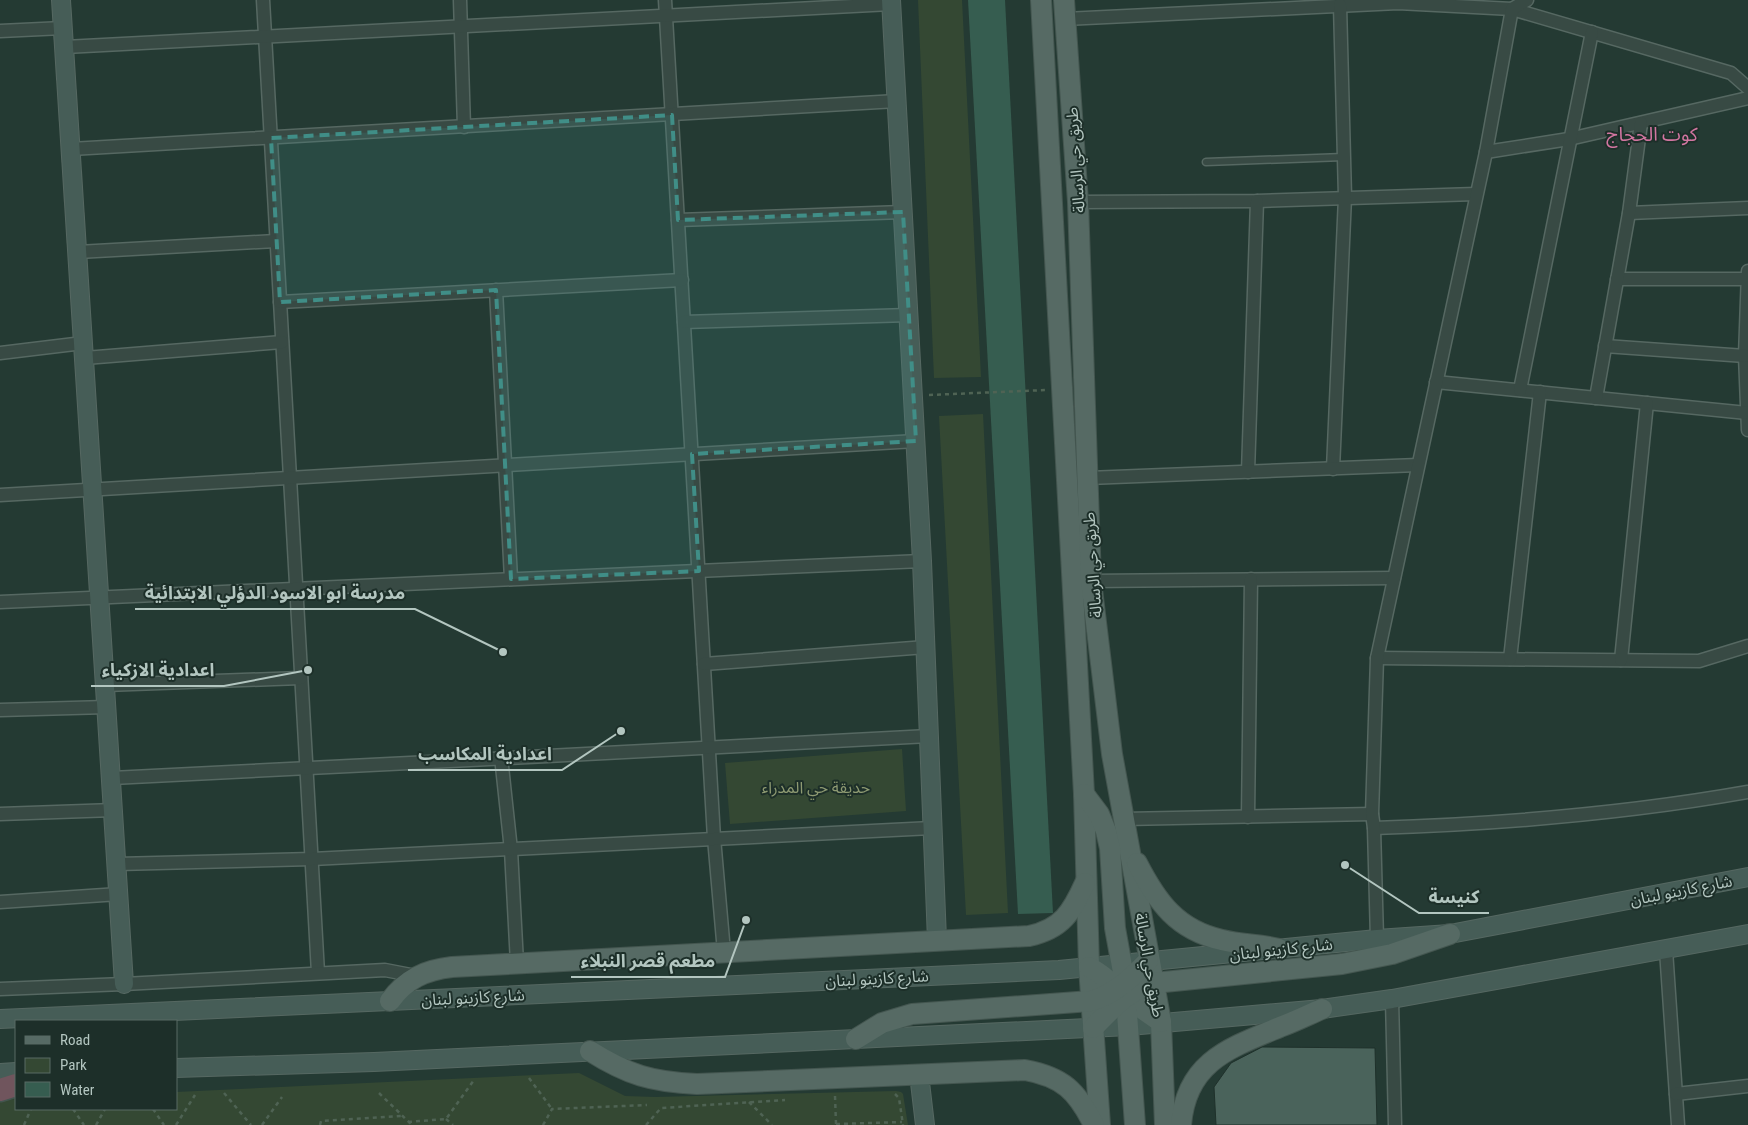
<svg xmlns="http://www.w3.org/2000/svg" width="1748" height="1125" font-family="'Roboto Condensed','Noto Sans Arabic',sans-serif">
<style>
.green{fill:#344833}
.water{fill:#365d50}
.building{fill:#4a635b;stroke:#1f312b}
.lines{fill:none;stroke-linecap:round;stroke-linejoin:round}
.lane-casing{stroke:#566862;stroke-width:9}
.street-casing{stroke:#566862;stroke-width:15}
.secondary-casing{stroke:#566862;stroke-width:20}
.primary-casing{stroke:#445650;stroke-width:22}
.highway-casing{stroke:#43554f;stroke-width:25}
.path{stroke:#4f6354;stroke-width:2.5;stroke-dasharray:4 4;stroke-linecap:butt}
.lane{stroke:#384a44;stroke-width:6}
.street{stroke:#384a44;stroke-width:12}
.secondary{stroke:#465d57;stroke-width:18}
.primary{stroke:#566a64;stroke-width:20}
.highway{stroke:#70555d;stroke-width:22}
.marked{fill:#408e87;fill-opacity:0.2;stroke:#408e87;stroke-width:4;stroke-dasharray:10 6;stroke-linejoin:round}
.labels{text-anchor:middle;stroke-width:4;stroke-linejoin:round;paint-order:stroke}
.street-label{font-size:16px;fill:#b3c6c0;stroke:#1d2f29}
.park-label{font-size:16px;fill:#8e9a72;stroke:#1d2f29}
.quarter-label{font-size:19px;fill:#d276a1;stroke:#1d2f29}
.leader{fill:none;stroke:#b3c6c0;stroke-width:2}
.callout-dot{fill:#b3c6c0;stroke:#1d2f29;stroke-width:2}
.callout-label{font-size:18px;text-anchor:middle;font-weight:bold;fill:#b3c6c0;stroke:#1d2f29;stroke-width:4;stroke-linejoin:round;paint-order:stroke}
</style>
<rect width="100%" height="100%" fill="#243a33"/>
<g class="green">
<path d="M918 0H962L981 377 934 378Z"/>
<path d="M983 414 1008 913 966 915 939 416Z"/>
<path d="M902 749 906 811 730 824 725 763Z"/>
<path d="M579 1073 625 1096 655 1097 896 1091 901 1092 903 1094 908 1125H0V1100L16 1099V1109H176V1092Z"/>
</g>
<path class="water" d="M968 0H1005L1053 913 1018 914Z"/>
<path class="building" d="M1262 1047 1375 1048 1377 1125H1216L1214 1087 1231 1063Z"/>
<g class="lines">
<g class="lane-casing">
<path id="lane" d="M1206 162 1344 157"/>
</g>
<g class="street-casing">
<g id="street">
<path d="M263 0 318 973"/>
<path d="M460 0 464 127"/>
<path d="M665 0 714 838 724 952"/>
<path d="M1065 19 1398 3 1512 9 1731 73 1748 88"/>
<path d="M0 31 63 28"/>
<path d="M65 47 891 4"/>
<path d="M71 149 897 101"/>
<path d="M1486 152 1569 139 1748 98"/>
<path d="M1078 202 1257 201 1476 194"/>
<path d="M1629 213 1748 208"/>
<path d="M678 220 903 212"/>
<path d="M78 252 276 241"/>
<path d="M1748 271 1745 356 1748 430"/>
<path d="M1617 279H1748"/>
<path d="M496 290 511 579"/>
<path d="M280 302 682 280"/>
<path d="M684 322 909 315"/>
<path d="M1605 346 1745 356"/>
<path d="M0 353 83 343"/>
<path d="M85 358 282 342"/>
<path d="M1436 382 1747 413"/>
<path d="M1520 390 1592 32"/>
<path d="M1596 398 1629 213 1641 123"/>
<path d="M1333 469 1345 197 1340 5"/>
<path d="M1248 472 1257 201"/>
<path d="M1088 478 1418 465"/>
<path d="M0 495 916 441"/>
<path d="M1091 581 1394 578"/>
<path d="M0 602 922 561"/>
<path d="M1377 658 1699 661 1748 646"/>
<path d="M1510 659 1540 392"/>
<path d="M1621 660 1647 403"/>
<path d="M704 664 926 647"/>
<path d="M105 685 301 678"/>
<path d="M0 710 107 707"/>
<path d="M501 757 511 850 517 963"/>
<path d="M112 778C384 763 657 752 929 736"/>
<path d="M0 814 114 810"/>
<path d="M1248 817 1251 579"/>
<path d="M1124 819 1372 814"/>
<path d="M1374 828C1500 824 1624 814 1748 792"/>
<path d="M117 864 312 859 932 828"/>
<path d="M0 902 119 894"/>
<path d="M1377 939 1374 828 1372 814 1377 658 1486 152 1512 9 1527 0"/>
<path d="M1666 950 1678 1125"/>
<path d="M0 989 124 984 385 970 416 976"/>
<path d="M1392 999 1395 1125"/>
<path d="M1676 1094 1748 1086"/>
</g>
</g>
<g class="secondary-casing">
<g id="secondary">
<path d="M61 0 124 984"/>
<path d="M891 0 922 561 937 940"/>
<path d="M0 1019 1059 970 1377 939 1450 934 1748 877"/>
<path d="M176 1068 374 1062 1129 1026 1322 1009 1392 999 1748 934"/>
<path d="M0 1073 16 1072"/>
<path d="M919 1074 925 1125"/>
</g>
</g>
<g class="primary-casing">
<g id="primary">
<path d="M1041 0 1084 794 1089 967 1100 1125"/>
<path d="M1064 0 1078 202 1091 581 1112 754 1161 1022 1165 1125"/>
<path d="M1084 794 1099 814 1106 831 1110 848 1115 928 1125 983 1141 1008 1161 1022"/>
<path d="M1137 863C1157 902 1177 930 1222 940 1241 945 1260 944 1279 949"/>
<path d="M1089 967C1111 979 1119 990 1127 1013L1135 1125"/>
<path d="M390 1001C406 979 425 970 452 967L1029 936C1062 929 1072 912 1085 883"/>
<path d="M1093 1028C1111 1010 1128 990 1154 983L1342 964 1392 954 1450 934"/>
<path d="M856 1039 882 1023 912 1014 1091 1001C1115 994 1131 978 1148 961"/>
<path d="M590 1051C628 1075 652 1082 697 1084L1025 1070C1063 1077 1077 1091 1094 1125"/>
<path d="M1181 1125C1186 1062 1229 1048 1280 1027 1294 1022 1308 1015 1322 1009"/>
</g>
</g>
<g class="highway-casing">
<path id="highway" d="M0 1090 16 1085"/>
</g>
<g class="path">
<path d="M929 395 1046 390"/>
<path d="M529 1078 552 1109"/>
<path d="M224 1093 251 1125"/>
<path d="M379 1093 412 1125"/>
<path d="M895 1094 899 1098 903 1125"/>
<path d="M835 1096 836 1124"/>
<path d="M749 1102 772 1125"/>
<path d="M73 1109 84 1125"/>
<path d="M153 1109 164 1125"/>
<path d="M446 1119 453 1125"/>
<path d="M408 1122 446 1119 474 1080"/>
<path d="M836 1124 902 1122"/>
<path d="M24 1125 31 1109"/>
<path d="M96 1125 105 1109"/>
<path d="M176 1125 195 1095"/>
<path d="M262 1125 282 1097"/>
<path d="M320 1125 321 1121 402 1116"/>
<path d="M543 1125 552 1109 647 1105"/>
<path d="M646 1125 661 1108 785 1100"/>
</g>
<use href="#lane" class="lane"/>
<use href="#street" class="street"/>
<use href="#secondary" class="secondary"/>
<use href="#primary" class="primary"/>
<use href="#highway" class="highway"/>
</g>
<path class="marked" d="M672 115 678 220 903 212 916 441 692 454 699 571 511 579 496 290 280 302 271 138Z"/>
<g class="labels">
<g class="street-label">
<text transform="translate(1075 160) rotate(-94)" y="6">طريق حي الرسالة</text>
<text transform="translate(1092 565) rotate(-94)" y="6">طريق حي الرسالة</text>
<text transform="translate(1681 890) rotate(-11)" y="6">شارع كازينو لبنان</text>
<text transform="translate(1281 949) rotate(-6)" y="6">شارع كازينو لبنان</text>
<text transform="translate(1150 965) rotate(80)" y="6">طريق حي الرسالة</text>
<text transform="translate(877 978) rotate(-3)" y="6">شارع كازينو لبنان</text>
<text transform="translate(473 997) rotate(-3)" y="6">شارع كازينو لبنان</text>
</g>
<g class="park-label">
<text x="816" y="793">حديقة حي المدراء</text>
</g>
<g class="quarter-label">
<text x="1652" y="141">كوت الحجاج</text>
</g>
</g>
<path class="leader" d="M503 652L415 609H135M308 670L224 686H91M621 731L562 770H408M1345 865L1419 913H1489M746 920L725 977H571"/>
<g class="callout-dot">
<circle cx="503" cy="652" r="5"/>
<circle cx="308" cy="670" r="5"/>
<circle cx="621" cy="731" r="5"/>
<circle cx="1345" cy="865" r="5"/>
<circle cx="746" cy="920" r="5"/>
</g>
<g class="callout-label">
<text x="275" y="599">مدرسة ابو الاسود الدؤلي الابتدائية</text>
<text x="158" y="676">اعدادية الازكياء</text>
<text x="485" y="760">اعدادية المكاسب</text>
<text x="1454" y="903">كنيسة</text>
<text x="648" y="967">مطعم قصر النبلاء</text>
</g>
<rect x="15" y="1020" width="162" height="90" fill="#1d2f29" stroke="#596b65"/>
<rect x="25" y="1036" width="25" height="8" fill="#566a64" stroke="#596b65"/>
<text x="60" y="1045" font-size="15" fill="#b3c6c0">Road</text>
<rect x="25" y="1058" width="25" height="15" fill="#344833" stroke="#596b65"/>
<text x="60" y="1070" font-size="15" fill="#b3c6c0">Park</text>
<rect x="25" y="1082" width="25" height="15" fill="#365d50" stroke="#596b65"/>
<text x="60" y="1095" font-size="15" fill="#b3c6c0">Water</text>
</svg>
